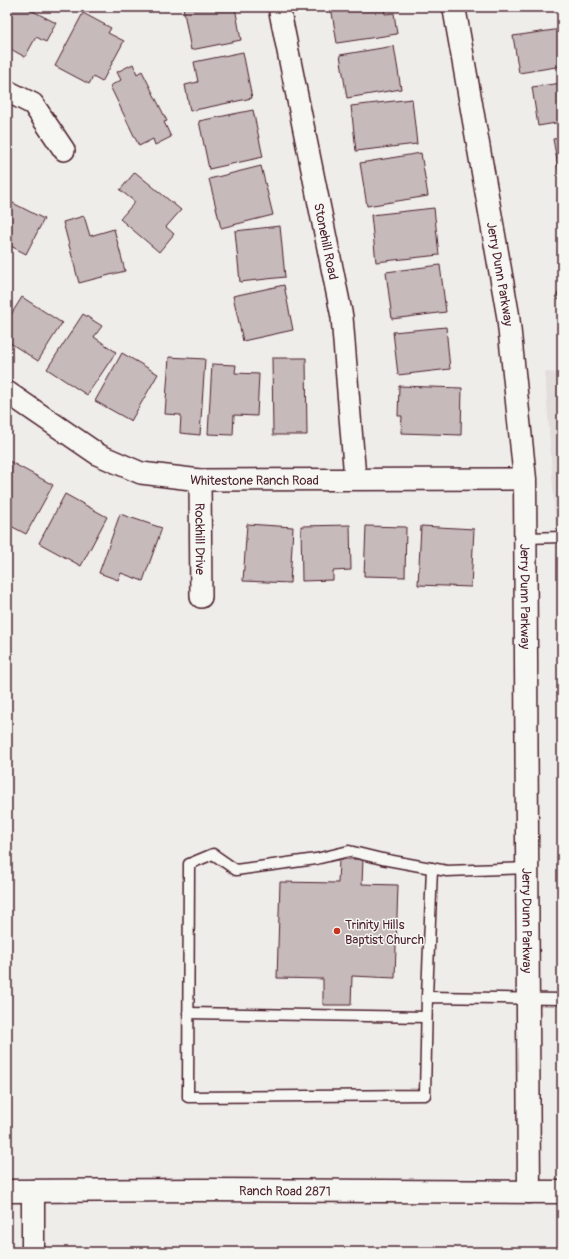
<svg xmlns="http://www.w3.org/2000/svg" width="569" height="1259" font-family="Pangolin,sans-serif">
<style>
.built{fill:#e3dedc}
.building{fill:#c6babb;stroke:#4a1f2b}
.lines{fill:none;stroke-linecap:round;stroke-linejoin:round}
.lane-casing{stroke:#4a1f2b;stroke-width:13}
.street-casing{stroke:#4a1f2b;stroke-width:24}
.secondary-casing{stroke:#4a1f2b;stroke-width:25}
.path{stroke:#4a1f2b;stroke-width:2.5;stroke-dasharray:1 3;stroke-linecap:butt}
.lane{stroke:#f6f6f2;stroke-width:10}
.street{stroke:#f6f6f2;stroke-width:21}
.secondary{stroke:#f6f6f2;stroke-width:22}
.poi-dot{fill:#c8321e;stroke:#f6f6f2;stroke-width:1.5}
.labels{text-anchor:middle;stroke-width:3;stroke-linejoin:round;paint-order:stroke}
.street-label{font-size:13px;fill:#4a1f2b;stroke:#f6f6f2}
.poi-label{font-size:13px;fill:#4a1f2b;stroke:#f6f6f2;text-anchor:start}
</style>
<rect width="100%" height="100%" fill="#efedea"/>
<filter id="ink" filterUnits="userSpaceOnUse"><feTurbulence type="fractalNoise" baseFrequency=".025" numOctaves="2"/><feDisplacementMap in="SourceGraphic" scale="8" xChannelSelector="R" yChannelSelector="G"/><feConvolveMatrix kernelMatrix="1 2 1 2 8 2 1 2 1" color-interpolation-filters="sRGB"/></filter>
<g filter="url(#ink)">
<path class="built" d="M545 372 562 373V1145H559V578Z"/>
<g class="building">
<path d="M7 7H25L56 23 46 42 36 37 25 57 7 47Z"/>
<path d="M183 7H235L241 40 191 50Z"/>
<path d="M331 7H384L385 14 394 13 397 34 337 43Z"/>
<path d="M83 13 111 28 108 33 124 41 102 82 93 77 89 84 55 66Z"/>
<path d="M561 29 562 66 519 73 513 36Z"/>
<path d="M394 46 401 89 347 98 340 55Z"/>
<path d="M243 52 252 98 190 111 185 85 198 82 194 62Z"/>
<path d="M133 64 137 74 142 71 167 121 164 122 171 137 155 145 153 139 139 146 110 86 121 80 117 72Z"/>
<path d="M562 83V122L538 126 532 87Z"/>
<path d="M412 99 417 144 356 151 351 106Z"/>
<path d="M253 110 263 157 209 169 199 121Z"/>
<path d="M562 138V177H560L553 139Z"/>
<path d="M421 153 428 196 367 206 360 163Z"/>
<path d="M261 166 273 215 221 228 209 179Z"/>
<path d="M135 172 181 210 166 227 174 234 159 252 120 219 135 202 120 190Z"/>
<path d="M7 200 44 219 26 254 7 244Z"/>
<path d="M434 208 439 255 376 262 371 215Z"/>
<path d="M84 216 90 236 114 229 125 271 79 283 63 222Z"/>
<path d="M280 226 285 277 240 282 235 231Z"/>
<path d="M440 265 446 312 392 319 386 272Z"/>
<path d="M284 285 293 330 243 341 233 296Z"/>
<path d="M562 289V302L555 297Z"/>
<path d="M22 297 62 323 38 361 7 341V321Z"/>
<path d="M83 314 102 326 94 337 116 352 87 395 47 369Z"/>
<path d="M446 327 450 369 398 375 393 332Z"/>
<path d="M122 353 158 374 131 421 95 401Z"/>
<path d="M169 357 205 359 200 435 180 433 181 415 165 414Z"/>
<path d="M272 358H306L307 435H273Z"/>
<path d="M212 364 236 365 235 373 259 374 257 416 234 415 233 435 208 434Z"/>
<path d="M399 386 462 388 461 435 401 433 402 416H398Z"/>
<path d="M7 460 53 485 26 534 7 524Z"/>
<path d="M65 494 107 517 81 566 39 543Z"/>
<path d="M120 514 162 528 143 581 121 573 118 580 99 573Z"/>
<path d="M247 524 293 527 290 583 243 581Z"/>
<path d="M350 525 351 570 333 571V580L302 581 301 526Z"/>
<path d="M366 526 406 527 405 577 364 576Z"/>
<path d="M421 526 474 529 471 587 418 585Z"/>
<path d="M339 859H363L362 884 398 885 395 978 352 976 351 1005H323V979L277 978 280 882 338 883Z"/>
</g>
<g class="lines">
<g class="lane-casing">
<g id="lane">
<path d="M525 538 562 537"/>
<path d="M527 868 447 871 382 859 349 851 316 859 236 870 213 854 189 864 188 1097 425 1095 427 997 562 999"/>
<path d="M427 997 432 868"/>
<path d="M188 1013 426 1017"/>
</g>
</g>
<g class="street-casing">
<g id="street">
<path id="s1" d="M279 7 342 317 355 478"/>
<path d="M7 91 33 104 64 150"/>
<path id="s2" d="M7 392 99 455 141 473 200 480 525 479"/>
<path id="s3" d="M200 480 201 597"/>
</g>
</g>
<g class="secondary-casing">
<g id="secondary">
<path id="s4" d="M454 7 508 315 525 479 529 1192"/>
<path id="s5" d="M7 1191 201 1190 562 1192"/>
<path d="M33 1191V1252"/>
</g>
</g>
<path class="path" d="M560 1252 561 1229"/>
<use href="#lane" class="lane"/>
<use href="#street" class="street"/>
<use href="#secondary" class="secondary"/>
</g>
</g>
<circle class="poi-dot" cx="337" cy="931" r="4"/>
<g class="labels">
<g class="street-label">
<text dy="5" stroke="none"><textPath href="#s1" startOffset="239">Stonehill Road</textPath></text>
<text dy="5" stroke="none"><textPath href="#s4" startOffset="271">Jerry Dunn Parkway</textPath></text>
<text dy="5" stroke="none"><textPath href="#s2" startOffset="271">Whitestone Ranch Road</textPath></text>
<text dy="5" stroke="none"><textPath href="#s3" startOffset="59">Rockhill Drive</textPath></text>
<text dy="5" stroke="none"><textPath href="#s4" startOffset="595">Jerry Dunn Parkway</textPath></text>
<text dy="5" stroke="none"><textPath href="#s4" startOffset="919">Jerry Dunn Parkway</textPath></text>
<text dy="5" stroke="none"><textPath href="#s5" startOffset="278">Ranch Road 2871</textPath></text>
</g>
<g class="poi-label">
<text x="345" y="929">Trinity Hills<tspan x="345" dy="15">Baptist Church</tspan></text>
</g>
</g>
<rect width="569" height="1259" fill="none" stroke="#f6f6f2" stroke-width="24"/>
<rect x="12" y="12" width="545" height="1235" fill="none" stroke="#4a1f2b" stroke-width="1.5" filter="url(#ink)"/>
</svg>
